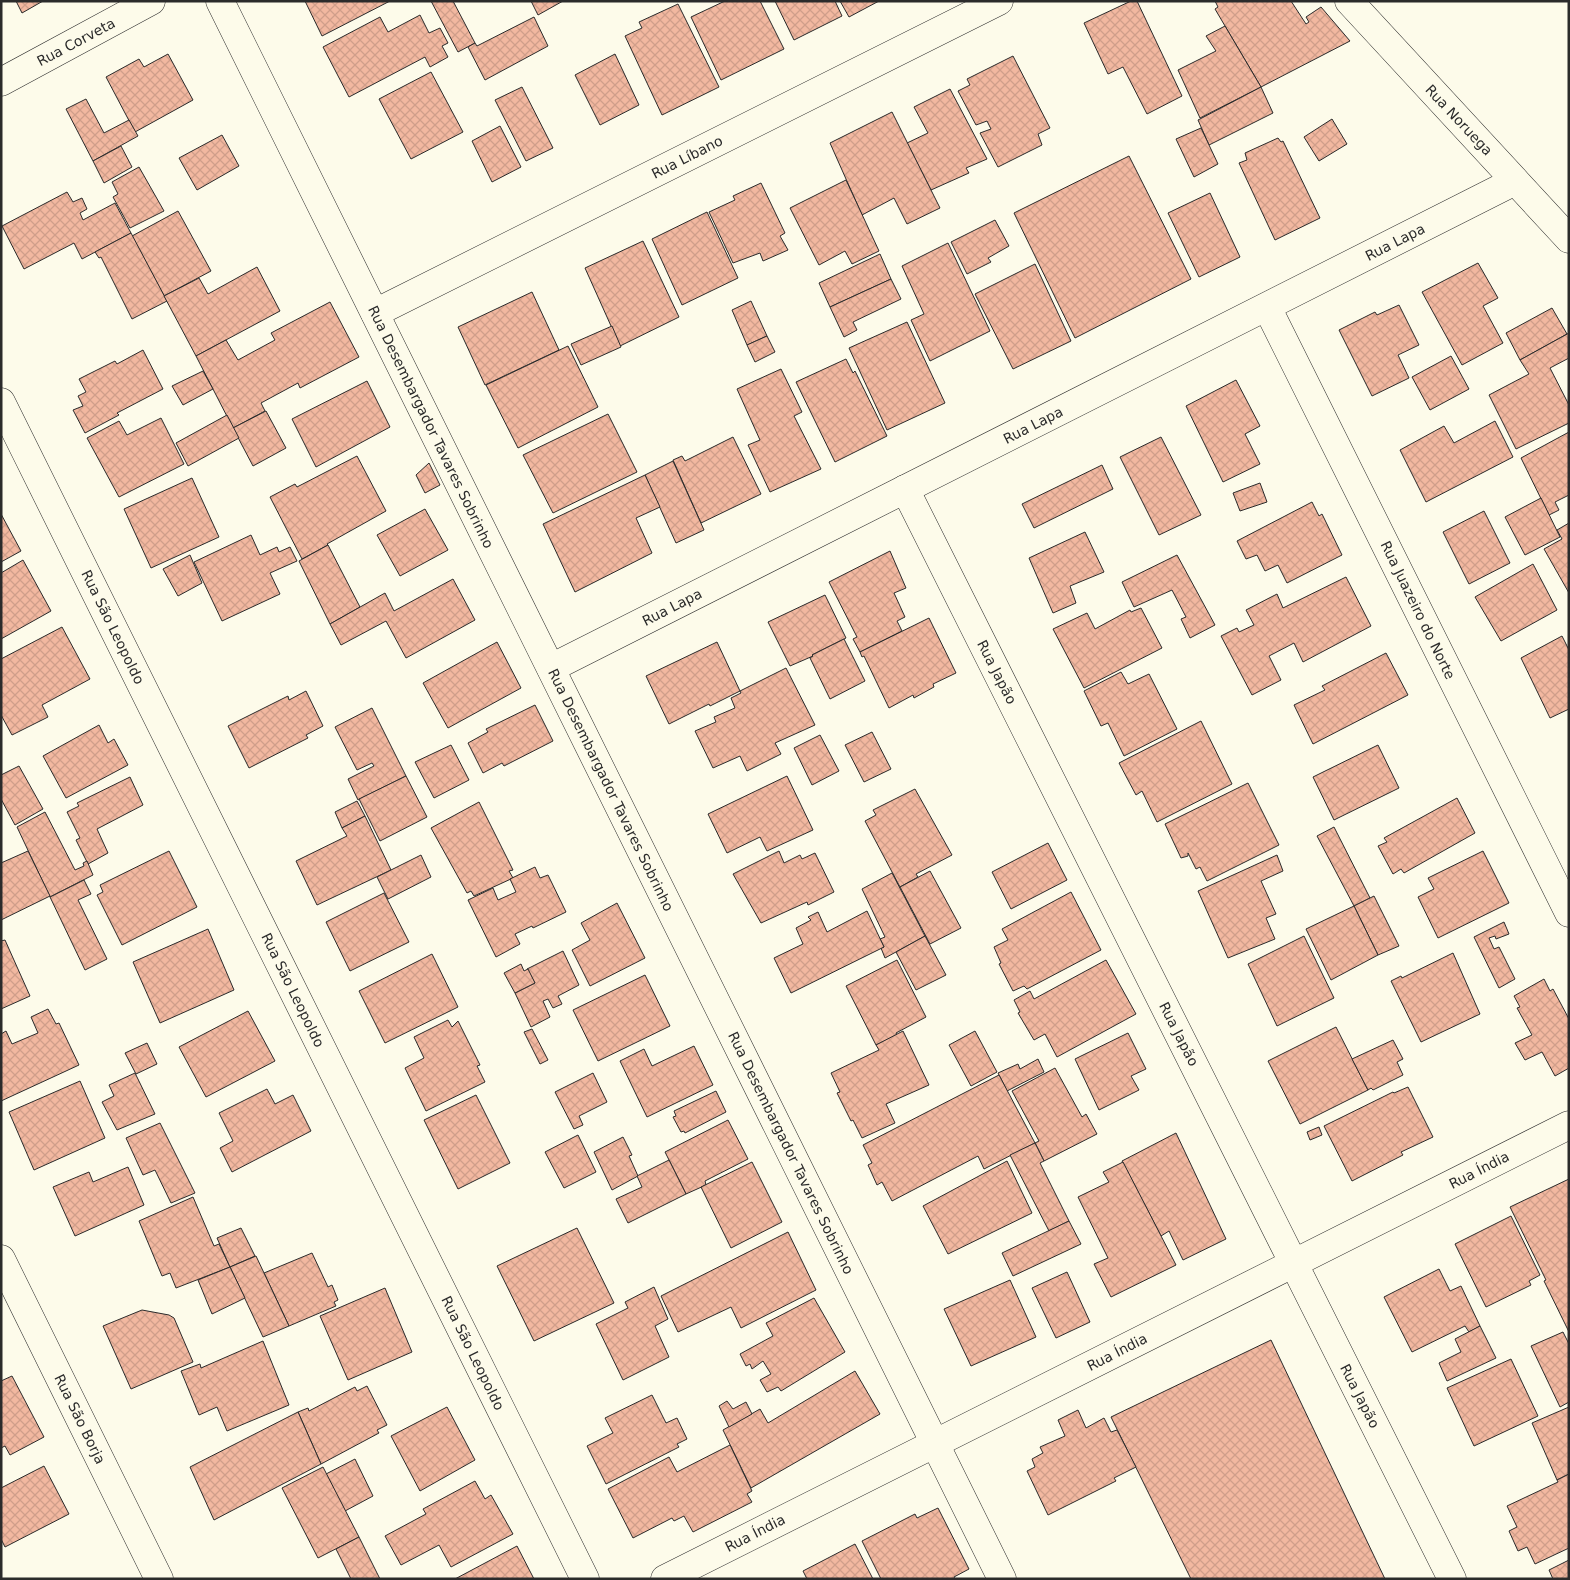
<svg xmlns="http://www.w3.org/2000/svg" width="1570" height="1580" font-family="'DejaVu Sans',sans-serif">
<style>
.building{fill:url(#building-cross-hatch);stroke:#2b2b2b}
.lines{fill:none;stroke-linecap:round;stroke-linejoin:round}
.minor-casing{stroke:#2b2b2b;stroke-width:29}
.tertiary-casing{stroke:#2b2b2b;stroke-width:29}
.minor{stroke:#fdfbea;stroke-width:28}
.tertiary{stroke:#fdfbea;stroke-width:28}
.labels{text-anchor:middle;stroke-width:4;stroke-linejoin:round;paint-order:stroke}
.street-label{font-size:14px;fill:#2b2b2b;stroke:#fdfbea}
</style>
<defs>
<pattern id="building-cross-hatch" width="8" height="8" patternUnits="userSpaceOnUse" patternTransform="scale(1.25)"><rect width="8" height="8" fill="#f2b8a0"/><path d="M0 0l8 8M0 8l8-8" fill="none" stroke="#d09e8a"/></pattern>
</defs>
<rect width="100%" height="100%" fill="#fdfbea"/>
<g class="building">
<path d="M16 1H43L22 13Z"/>
<path d="M305 1H390L322 36Z"/>
<path d="M431 1H453L475 43 458 52Z"/>
<path d="M531 1H563L538 15Z"/>
<path d="M725 1H760L784 49 721 80 691 17Z"/>
<path d="M775 1H835L842 16 794 40Z"/>
<path d="M840 1H879L849 17Z"/>
<path d="M1131 1H1137L1182 96 1147 114 1123 67 1108 74 1084 23Z"/>
<path d="M1215 1H1291L1306 24 1309 22 1306 17 1321 7 1350 41 1261 87 1215 9 1218 7Z"/>
<path d="M678 4 719 87 662 115 625 36 642 28 639 22Z"/>
<path d="M420 15 429 33 440 28 448 43 442 46 448 57 430 67 425 57 349 97 323 47 380 17 388 32Z"/>
<path d="M534 17 548 46 485 80 468 47 475 43 477 46Z"/>
<path d="M1225 26 1261 87 1200 118 1178 70 1216 51 1206 36Z"/>
<path d="M168 54 193 100 135 132 106 77 139 59 144 67Z"/>
<path d="M615 54 639 105 600 125 575 75Z"/>
<path d="M1013 56 1050 128 1038 134 1042 145 998 167 980 133 991 129 987 121 976 125 958 91 970 85 967 79Z"/>
<path d="M431 72 463 132 411 159 379 99Z"/>
<path d="M522 87 553 148 526 161 495 100Z"/>
<path d="M1261 87 1273 113 1209 145 1198 120Z"/>
<path d="M950 89 987 159 966 168 969 173 931 190 907 143 928 133 914 107Z"/>
<path d="M86 99 104 133 129 120 138 136 93 161 66 109Z"/>
<path d="M892 112 940 208 907 224 894 198 862 215 830 143Z"/>
<path d="M1332 119 1347 144 1319 161 1304 137Z"/>
<path d="M500 126 521 167 492 182 472 141Z"/>
<path d="M1201 128 1218 164 1194 177 1176 139Z"/>
<path d="M222 135 239 166 197 190 179 158Z"/>
<path d="M1278 138 1281 142 1283 141 1320 218 1275 240 1239 163 1247 160 1245 153Z"/>
<path d="M121 146 132 167 104 183 93 161Z"/>
<path d="M1129 156 1191 279 1075 338 1014 213Z"/>
<path d="M139 167 164 211 130 228 113 197 118 194 112 182Z"/>
<path d="M846 180 879 251 852 264 845 251 819 265 790 208Z"/>
<path d="M761 183 785 233 780 236 788 250 763 261 760 253 733 263 709 212 735 200 733 196Z"/>
<path d="M67 192 73 202 82 198 87 209 80 213 83 220 115 203 131 233 82 259 74 243 24 269 2 226Z"/>
<path d="M1210 193 1240 257 1199 277 1168 213Z"/>
<path d="M178 211 211 271 164 296 132 236Z"/>
<path d="M707 212 738 278 682 305 652 239Z"/>
<path d="M995 220 1009 246 988 258 991 262 967 274 951 242Z"/>
<path d="M131 233 167 301 132 319 101 257 99 258 95 252Z"/>
<path d="M643 241 679 317 620 346 585 268Z"/>
<path d="M948 243 990 331 930 361 911 320 924 314 902 266Z"/>
<path d="M880 254 891 279 830 307 819 283Z"/>
<path d="M1478 263 1498 298 1483 306 1503 343 1462 365 1422 292Z"/>
<path d="M1035 264 1071 341 1013 369 975 294Z"/>
<path d="M257 267 280 311 196 356 164 296 199 278 208 294Z"/>
<path d="M891 279 901 299 853 322 857 330 844 337 830 307Z"/>
<path d="M532 292 559 350 485 385 458 327Z"/>
<path d="M751 301 767 336 747 345 732 310Z"/>
<path d="M330 302 359 357 300 388 298 383 261 403 265 411 233 428 196 356 226 340 238 360 275 340 271 333Z"/>
<path d="M1399 305 1419 345 1398 355 1409 378 1372 396 1339 330 1375 312 1377 315Z"/>
<path d="M1552 308 1567 334 1520 360 1506 333Z"/>
<path d="M907 322 945 403 887 430 849 348Z"/>
<path d="M612 326 621 347 581 365 571 344Z"/>
<path d="M1569 333V358L1550 368 1569 405V423L1516 449 1489 395 1529 374 1520 360Z"/>
<path d="M767 336 775 352 755 362 747 345Z"/>
<path d="M568 346 598 407 518 448 486 385Z"/>
<path d="M143 350 163 389 117 413 119 415 85 433 73 410 83 406 78 396 86 392 79 379 115 361 117 364Z"/>
<path d="M1451 356 1469 389 1430 410 1412 377Z"/>
<path d="M846 359 853 373 855 371 887 436 835 462 796 382Z"/>
<path d="M781 369 802 412 794 416 821 469 770 492 748 445 760 440 737 389Z"/>
<path d="M203 371 213 389 183 405 172 386Z"/>
<path d="M1236 380 1260 426 1245 434 1260 464 1223 482 1186 406Z"/>
<path d="M367 381 390 427 316 467 292 419Z"/>
<path d="M266 411 286 448 253 466 233 428Z"/>
<path d="M608 414 637 472 553 513 523 455Z"/>
<path d="M227 415 239 438 188 466 176 443Z"/>
<path d="M161 418 184 464 119 497 87 438 119 421 127 435Z"/>
<path d="M1495 421 1513 457 1426 502 1400 450 1444 426 1454 443Z"/>
<path d="M1569 432V495L1555 502 1559 510 1549 515 1521 458Z"/>
<path d="M733 437 761 494 701 523 673 460 682 456 685 461Z"/>
<path d="M1161 437 1201 515 1159 535 1120 457Z"/>
<path d="M357 456 386 511 327 544 328 545 302 559 270 497 295 484 297 487Z"/>
<path d="M673 461 704 530 676 543 645 475Z"/>
<path d="M429 463 440 485 425 493 416 475Z"/>
<path d="M1102 465 1113 489 1034 528 1022 504Z"/>
<path d="M645 475 660 507 636 518 652 553 575 592 543 524Z"/>
<path d="M192 478 219 537 151 568 124 509Z"/>
<path d="M1260 483 1267 502 1240 511 1233 493Z"/>
<path d="M1541 498 1560 537 1525 555 1505 517Z"/>
<path d="M1312 502 1319 516 1322 514 1342 555 1287 583 1278 565 1265 571 1257 555 1246 559 1237 541Z"/>
<path d="M425 509 448 550 400 576 377 535Z"/>
<path d="M1484 511 1510 563 1469 584 1443 532Z"/>
<path d="M1 514 21 551 1 562Z"/>
<path d="M1569 523V593L1544 549 1562 539 1557 530Z"/>
<path d="M1085 532 1104 572 1070 586 1076 603 1053 613 1029 558Z"/>
<path d="M251 535 260 555 277 547 279 552 290 547 297 561 270 573 280 594 222 621 194 562Z"/>
<path d="M328 545 360 607 330 624 299 561Z"/>
<path d="M890 551 906 588 894 593 905 617 897 621 902 631 860 652 853 639 857 637 829 582Z"/>
<path d="M190 555 202 583 178 596 163 569Z"/>
<path d="M1177 555 1215 625 1190 638 1181 619 1186 617 1172 590 1134 607 1122 582Z"/>
<path d="M23 560 51 611 1 639V573Z"/>
<path d="M1533 564 1557 610 1501 641 1475 597Z"/>
<path d="M1346 577 1371 626 1303 662 1294 643 1269 656 1281 680 1252 695 1221 636 1237 628 1239 632 1254 625 1246 610 1277 594 1283 608Z"/>
<path d="M453 579 475 620 406 658 386 621 341 645 330 624 385 593 394 611Z"/>
<path d="M825 595 846 638 812 655 813 656 790 666 768 622Z"/>
<path d="M1141 608 1162 648 1084 688 1053 629 1087 613 1095 629 1130 610 1131 612Z"/>
<path d="M929 618 956 673 933 684 934 687 914 698 913 695 889 708 864 656 862 657 860 652Z"/>
<path d="M62 627 90 679 42 705 48 717 12 735 1 715V659Z"/>
<path d="M1562 636 1569 650V709L1550 718 1521 658Z"/>
<path d="M844 639 865 681 830 699 810 658 813 656 812 655Z"/>
<path d="M497 642 521 688 448 728 423 683Z"/>
<path d="M717 642 740 691 710 706 709 704 669 724 646 676Z"/>
<path d="M1386 653 1408 695 1313 744 1294 705 1325 690 1322 686Z"/>
<path d="M786 668 815 725 775 743 781 754 747 771 740 756 713 768 695 731 716 722 714 717 735 708 731 698 741 693 740 691Z"/>
<path d="M1121 672 1128 684 1149 674 1177 729 1124 756 1108 723 1101 726 1084 691Z"/>
<path d="M306 691 323 726 306 735 308 738 249 768 228 726 288 696 289 700Z"/>
<path d="M535 705 553 741 504 766 502 763 483 773 468 743 488 732 486 729Z"/>
<path d="M372 708 406 776 358 800 348 779 374 766 372 763 357 770 335 727Z"/>
<path d="M1201 721 1232 784 1157 822 1142 791 1136 795 1119 763Z"/>
<path d="M99 725 108 743 114 739 128 765 66 798 43 756Z"/>
<path d="M872 732 891 769 864 782 845 745Z"/>
<path d="M820 735 839 771 812 785 794 748Z"/>
<path d="M451 745 469 780 434 798 415 762Z"/>
<path d="M1378 745 1399 788 1334 820 1313 777Z"/>
<path d="M19 766 43 809 15 825 1 799V775Z"/>
<path d="M406 776 427 817 380 841 359 799Z"/>
<path d="M787 776 813 830 767 851 760 837 727 853 708 814Z"/>
<path d="M130 777 143 805 97 829 108 853 88 864 76 840 80 838 67 812 79 806 77 803Z"/>
<path d="M1248 783 1279 845 1207 881 1200 867 1196 869 1188 853V856L1181 858 1165 824Z"/>
<path d="M915 789 952 855 916 874 918 877 900 887 865 821 876 815 873 810Z"/>
<path d="M1457 798 1475 833 1404 873 1401 869 1393 874 1378 846 1387 842 1384 838Z"/>
<path d="M357 801 365 816 342 828 335 812Z"/>
<path d="M479 802 513 870 509 871 513 878 474 896 471 891 467 893 431 828Z"/>
<path d="M45 812 75 870 84 866 83 863 87 861 93 875 50 897 17 827Z"/>
<path d="M365 816 391 870 317 905 296 861 347 836 342 828Z"/>
<path d="M1334 827 1370 898 1354 906 1317 836Z"/>
<path d="M1048 843 1067 880 1011 909 992 872Z"/>
<path d="M28 851 50 896 1 920V863Z"/>
<path d="M169 851 197 907 122 945 97 895 103 892 100 885Z"/>
<path d="M779 851 784 863 800 855 802 859 815 853 834 892 808 905 807 902 761 923 733 874Z"/>
<path d="M1483 851 1509 903 1438 938 1418 897 1434 889 1428 878Z"/>
<path d="M421 855 431 877 388 899 377 877Z"/>
<path d="M1277 855 1283 871 1261 881 1276 914 1266 918 1275 939 1228 958 1198 891Z"/>
<path d="M535 867 540 878 548 875 566 912 533 928 532 926 515 934 520 944 496 957 468 900 493 888 498 900 516 892 510 879Z"/>
<path d="M930 871 961 928 930 944 900 887Z"/>
<path d="M892 873 925 936 885 958 881 948 884 947 880 939 885 937 862 889Z"/>
<path d="M84 880 91 894 78 900 107 959 85 970 50 897Z"/>
<path d="M1071 892 1101 950 1027 989 1024 986 1013 991 999 964 1001 963 994 947 1008 940 1002 929Z"/>
<path d="M384 893 409 942 350 971 326 922Z"/>
<path d="M1374 896 1399 946 1378 955 1354 906Z"/>
<path d="M617 903 645 958 590 986 572 950 590 940 581 923Z"/>
<path d="M1354 906 1378 955 1331 980 1306 929Z"/>
<path d="M867 911 884 947 791 993 774 958 803 944 796 928 811 920 808 917 818 912 827 932Z"/>
<path d="M1504 922 1509 934 1496 939 1495 936 1489 938 1494 949 1499 947 1515 979 1499 988 1474 937Z"/>
<path d="M208 929 234 990 160 1023 133 962Z"/>
<path d="M925 936 946 975 916 990 896 952Z"/>
<path d="M1304 936 1334 998 1277 1026 1248 964Z"/>
<path d="M5 940 30 996 1 1009V941Z"/>
<path d="M563 951 579 985 558 996 562 1004 553 1008 548 999 543 1001 550 1017 531 1027 515 993 535 983 527 969Z"/>
<path d="M1453 953 1480 1014 1421 1042 1391 981 1401 976 1402 978Z"/>
<path d="M432 954 458 1007 385 1043 359 991Z"/>
<path d="M897 960 926 1017 896 1033 897 1035 876 1045 846 986Z"/>
<path d="M1106 960 1136 1014 1057 1057 1045 1034 1034 1040 1018 1013 1020 1012 1014 1000 1030 991 1034 999Z"/>
<path d="M521 964 524 971 528 969 535 983 515 993 504 973Z"/>
<path d="M645 975 670 1026 598 1061 573 1010Z"/>
<path d="M1544 979 1550 991 1553 989 1569 1019V1068L1555 1076 1542 1052 1525 1060 1515 1043 1532 1035 1517 1008 1520 1007 1514 996Z"/>
<path d="M48 1009 56 1024 59 1023 79 1065 1 1101V1034L6 1031 12 1044 38 1033 31 1017Z"/>
<path d="M248 1011 275 1061 206 1097 179 1047Z"/>
<path d="M448 1020 452 1027 458 1021 480 1065 477 1066 485 1082 426 1111 405 1068 424 1058 414 1037Z"/>
<path d="M1336 1027 1368 1090 1300 1124 1268 1061Z"/>
<path d="M532 1029 548 1060 540 1064 524 1032Z"/>
<path d="M903 1031 929 1085 886 1104 895 1123 862 1138 853 1120 851 1121 837 1093 840 1092 831 1073 879 1050 876 1045Z"/>
<path d="M975 1031 997 1072 971 1086 949 1045Z"/>
<path d="M1128 1033 1146 1069 1131 1076 1139 1090 1099 1110 1075 1059Z"/>
<path d="M1393 1040 1403 1059 1397 1062 1403 1075 1373 1090 1371 1088 1368 1090 1352 1059Z"/>
<path d="M147 1043 157 1064 136 1074 125 1053Z"/>
<path d="M694 1046 713 1085 647 1117 620 1061 644 1049 652 1066Z"/>
<path d="M1038 1059 1044 1072 1007 1091 998 1073 1018 1064 1020 1069Z"/>
<path d="M1055 1068 1082 1117 1086 1114 1097 1134 1044 1161 1035 1143 1039 1141 1012 1091Z"/>
<path d="M135 1073 155 1114 117 1130 102 1102 114 1096 109 1085Z"/>
<path d="M593 1073 607 1102 579 1116 583 1125 574 1129 555 1092Z"/>
<path d="M999 1075 1035 1143 984 1169 978 1156 892 1201 882 1182 877 1185 868 1165 872 1163 863 1145Z"/>
<path d="M80 1081 105 1138 34 1170 9 1112Z"/>
<path d="M1408 1087 1433 1137 1401 1152 1403 1155 1352 1181 1324 1126 1393 1092 1394 1093Z"/>
<path d="M267 1089 275 1104 293 1095 311 1131 232 1172 220 1148 233 1141 219 1113Z"/>
<path d="M716 1091 726 1112 685 1133 684 1131 681 1132 673 1117 676 1116 674 1111Z"/>
<path d="M476 1095 510 1163 458 1189 424 1120Z"/>
<path d="M728 1120 748 1159 705 1181 706 1185 686 1194 665 1152Z"/>
<path d="M160 1123 195 1193 171 1203 155 1170 143 1175 126 1138Z"/>
<path d="M1319 1127 1322 1135 1310 1140 1307 1132Z"/>
<path d="M1176 1133 1226 1239 1183 1260 1169 1231 1161 1236 1122 1161Z"/>
<path d="M578 1135 596 1172 564 1188 545 1152Z"/>
<path d="M623 1137 632 1155 629 1156 638 1176 612 1190 594 1152Z"/>
<path d="M1035 1143 1044 1161 1040 1163 1069 1221 1049 1231 1010 1155Z"/>
<path d="M669 1160 686 1194 628 1223 616 1199 642 1187 637 1176Z"/>
<path d="M1007 1161 1032 1213 948 1254 923 1206Z"/>
<path d="M752 1162 782 1222 731 1248 701 1187Z"/>
<path d="M1123 1162 1176 1265 1111 1297 1094 1264 1108 1258 1078 1197 1109 1182 1103 1172Z"/>
<path d="M128 1167 144 1205 75 1236 53 1187 89 1172 93 1182Z"/>
<path d="M1569 1179V1332L1544 1281 1546 1280 1510 1207Z"/>
<path d="M193 1197 214 1246 219 1244 230 1267 176 1288 170 1273 162 1276 139 1221Z"/>
<path d="M1511 1216 1540 1275 1529 1281 1531 1285 1486 1307 1455 1244Z"/>
<path d="M1069 1221 1081 1244 1013 1276 1002 1253Z"/>
<path d="M241 1228 255 1256 230 1267 217 1238Z"/>
<path d="M577 1228 614 1303 534 1341 497 1266Z"/>
<path d="M788 1232 816 1290 741 1328 731 1307 678 1332 661 1296Z"/>
<path d="M312 1253 328 1287 332 1285 338 1300 334 1302 336 1306 289 1326 264 1273Z"/>
<path d="M256 1256 289 1326 263 1337 230 1267Z"/>
<path d="M230 1267 245 1298 212 1314 198 1280Z"/>
<path d="M1439 1269 1450 1291 1461 1286 1480 1326 1469 1332 1465 1326 1412 1352 1384 1297Z"/>
<path d="M1067 1272 1090 1322 1056 1338 1032 1288Z"/>
<path d="M1010 1280 1036 1337 971 1366 944 1309Z"/>
<path d="M654 1287 668 1319 655 1326 669 1357 623 1380 596 1324 628 1308 625 1302Z"/>
<path d="M385 1288 412 1352 348 1380 320 1316Z"/>
<path d="M814 1298 845 1352 781 1391 778 1387 767 1392 760 1380 771 1374 763 1361 752 1369 750 1364 746 1366 740 1354 773 1336 766 1323Z"/>
<path d="M142 1310 169 1315 174 1318 193 1362 131 1389 103 1326Z"/>
<path d="M1480 1326 1496 1358 1447 1381 1439 1363 1461 1352 1455 1339Z"/>
<path d="M1563 1332 1569 1344V1402L1560 1407 1531 1346Z"/>
<path d="M1271 1340 1385 1579H1191L1111 1417Z"/>
<path d="M263 1341 289 1405 227 1431 217 1407 199 1415 181 1371 200 1364 201 1368Z"/>
<path d="M1511 1359 1538 1416 1474 1446 1447 1388Z"/>
<path d="M855 1371 880 1414 751 1488 723 1430 760 1409 768 1423Z"/>
<path d="M12 1376 44 1437 10 1455 5 1446 1 1448V1381Z"/>
<path d="M367 1386 387 1425 377 1430 379 1433 321 1464 298 1412 308 1408 309 1411 355 1387 357 1391Z"/>
<path d="M652 1395 666 1423 677 1418 687 1439 677 1444 679 1447 606 1484 587 1446 613 1433 605 1418Z"/>
<path d="M727 1401 733 1409 746 1402 752 1414 729 1427 719 1406Z"/>
<path d="M447 1407 475 1460 420 1491 391 1436Z"/>
<path d="M1569 1407V1474L1557 1480 1532 1423Z"/>
<path d="M1078 1410 1086 1428 1104 1418 1111 1432 1117 1430 1136 1467 1114 1478 1116 1481 1048 1515 1027 1471 1035 1467 1032 1459 1043 1453 1040 1447 1065 1436 1058 1420Z"/>
<path d="M298 1412 321 1464 214 1520 190 1467Z"/>
<path d="M730 1445 752 1491 747 1494 752 1502 693 1532 684 1516 674 1521 672 1518 633 1538 608 1489 669 1457 677 1472Z"/>
<path d="M355 1459 373 1496 345 1511 326 1474Z"/>
<path d="M44 1466 69 1514 5 1547 1 1539V1488Z"/>
<path d="M323 1467 359 1537 318 1558 282 1488Z"/>
<path d="M1569 1474V1548L1535 1564 1527 1547 1518 1551 1509 1531 1517 1527 1507 1506 1558 1482 1557 1480Z"/>
<path d="M475 1481 485 1499 491 1495 513 1534 451 1567 439 1545 401 1565 385 1536 426 1514 423 1509Z"/>
<path d="M938 1508 969 1569 954 1577 955 1579H881L862 1541 915 1514 917 1518Z"/>
<path d="M359 1537 380 1579H351L336 1549Z"/>
<path d="M855 1544 873 1579H807L803 1571Z"/>
<path d="M517 1546 534 1579H455Z"/>
<path d="M1569 1560V1579H1553L1549 1570Z"/>
</g>
<g class="lines">
<g class="minor-casing">
<g id="minor">
<path d="M1349 1 1569 239"/>
<path d="M1 82 151 1"/>
<path d="M1267 307 1569 913"/>
<path d="M375 313 999 1"/>
<path d="M905 489 1452 1579"/>
<path d="M551 668 1515 181"/>
<path d="M1 1259 159 1579"/>
<path d="M665 1579 1569 1125"/>
</g>
</g>
<g class="tertiary-casing">
<g id="tertiary">
<path d="M220 1 1002 1579"/>
<path d="M1 402 585 1579"/>
</g>
</g>
<use href="#minor" class="minor"/>
<use href="#tertiary" class="tertiary"/>
</g>
<g class="labels">
<g class="street-label">
<text transform="translate(76 42) rotate(-28)" y="5">Rua Corveta</text>
<text transform="translate(1459 120) rotate(47)" y="5">Rua Noruega</text>
<text transform="translate(687 157) rotate(-27)" y="5">Rua Líbano</text>
<text transform="translate(1395 242) rotate(-27)" y="5">Rua Lapa</text>
<text transform="translate(1033 425) rotate(-27)" y="5">Rua Lapa</text>
<text transform="translate(431 427) rotate(64)" y="5">Rua Desembargador Tavares Sobrinho</text>
<text transform="translate(672 607) rotate(-27)" y="5">Rua Lapa</text>
<text transform="translate(1418 610) rotate(64)" y="5">Rua Juazeiro do Norte</text>
<text transform="translate(113 627) rotate(64)" y="5">Rua São Leopoldo</text>
<text transform="translate(997 672) rotate(63)" y="5">Rua Japão</text>
<text transform="translate(611 790) rotate(64)" y="5">Rua Desembargador Tavares Sobrinho</text>
<text transform="translate(293 990) rotate(64)" y="5">Rua São Leopoldo</text>
<text transform="translate(1179 1034) rotate(63)" y="5">Rua Japão</text>
<text transform="translate(791 1153) rotate(64)" y="5">Rua Desembargador Tavares Sobrinho</text>
<text transform="translate(1479 1170) rotate(-27)" y="5">Rua Índia</text>
<text transform="translate(1117 1352) rotate(-27)" y="5">Rua Índia</text>
<text transform="translate(473 1353) rotate(64)" y="5">Rua São Leopoldo</text>
<text transform="translate(1360 1396) rotate(63)" y="5">Rua Japão</text>
<text transform="translate(80 1419) rotate(64)" y="5">Rua São Borja</text>
<text transform="translate(755 1533) rotate(-27)" y="5">Rua Índia</text>
</g>
</g>
<rect width="1570" height="1580" fill="none" stroke="#2b2b2b" stroke-width="5"/>
</svg>
